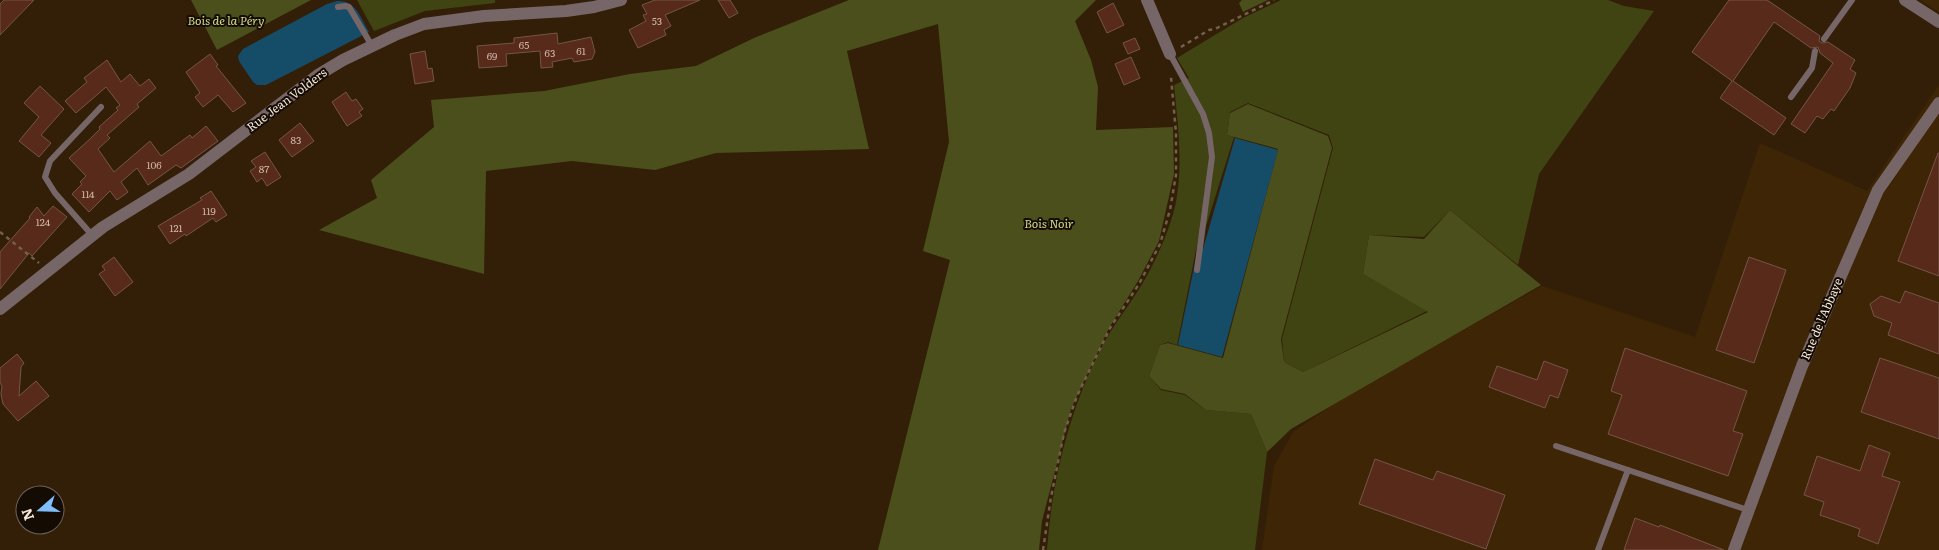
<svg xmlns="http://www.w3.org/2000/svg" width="1939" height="550" font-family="Literata,serif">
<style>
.built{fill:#3e2506}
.green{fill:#404412}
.forest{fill:#4a4f1c}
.water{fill:#154d69}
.building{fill:#582a19;stroke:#755549}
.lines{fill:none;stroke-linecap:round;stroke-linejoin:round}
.path{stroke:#72604c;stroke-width:2.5;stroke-dasharray:4 4;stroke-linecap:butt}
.lane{stroke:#776668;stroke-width:6}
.street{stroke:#776668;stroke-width:12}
.labels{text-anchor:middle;stroke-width:4;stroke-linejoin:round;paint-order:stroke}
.number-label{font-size:10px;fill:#cdb7a8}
.park-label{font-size:12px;font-style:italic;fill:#d2db8b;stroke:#140b03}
.street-label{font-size:12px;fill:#f4e6d8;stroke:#140b03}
</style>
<rect width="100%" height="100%" fill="#331f07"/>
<g class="built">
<path d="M1920 0H1939V12Z"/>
<path d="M1939 85V550H1262L1274 466 1293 432 1349 394 1542 286 1695 337 1760 143 1867 191Z"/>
</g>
<g class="green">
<path d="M357 0H495V3L425 11 374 31Z"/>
<path d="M1281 0H1608L1624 6 1654 11 1539 174 1518 265 1450 210 1424 237 1369 235 1363 274 1427 311 1303 372 1284 362 1282 339 1333 148 1329 135 1248 103 1230 112 1227 135 1234 137 1207 223 1199 235 1177 345 1168 342 1160 345 1149 376 1161 390 1185 395 1206 410 1251 414 1267 452 1255 550H1047C1052 480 1069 412 1100 350 1112 327 1128 307 1141 286 1156 261 1170 230 1176 202 1183 163 1178 124 1174 85L1189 78 1177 58 1243 18Z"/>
</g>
<g class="forest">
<path d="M191 0H311L217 50Z"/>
<path d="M849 0H1096L1075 21 1091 60 1098 87 1096 130 1173 127 1174 174 1159 241 1138 281 1109 328 1071 409 1042 521 1039 550H878L950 260 923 251 949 142 938 24 847 51 869 149 716 153 655 170 572 161 486 171 484 274 319 230 377 198 371 180 434 127 431 100 544 91 630 74 696 66 754 38Z"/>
<path d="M1242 0H1268L1243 12 1239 3Z"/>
<path d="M1248 104 1328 136 1332 148 1281 339 1284 362 1303 372 1428 312 1363 274 1369 235 1424 239 1450 210 1541 285 1291 429 1267 452 1251 414 1206 410 1185 394 1161 389 1149 376 1160 345 1168 343 1223 358 1278 149 1227 135 1230 113Z"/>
</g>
<g class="water">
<path d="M337 1C356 0 360 17 369 32L266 85H257L253 82 239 61 238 56 243 49 327 4Z"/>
<path d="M1235 138 1278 150 1222 357 1178 345 1197 253 1203 249Z"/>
</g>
<g class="building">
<path d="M4 0H34L0 35V4Z"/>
<path d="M655 0H700L665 15 671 26 664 30 666 35 638 48 629 30 646 21 643 15 647 14 642 5Z"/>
<path d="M718 0H730L738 13 729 18Z"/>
<path d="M1729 0H1767L1820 36 1819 41 1822 43 1828 42 1855 60 1850 69 1856 73 1850 88 1834 111 1831 109 1823 119 1817 116 1805 133 1791 124 1833 63 1820 53 1818 47 1811 48 1774 22 1733 81 1786 118 1774 135 1720 98 1732 81 1692 52Z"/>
<path d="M1113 3 1124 25 1107 33 1097 12Z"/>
<path d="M557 33 558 44 591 37 595 52 592 59 574 62 572 58 552 62 553 67 541 68 540 51 506 54 507 66 479 68 477 46 514 43V38Z"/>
<path d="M1135 38 1140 49 1128 54 1123 43Z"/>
<path d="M425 51 428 69 432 68 434 81 415 84 410 54Z"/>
<path d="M210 54 218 65 216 66 246 103 233 112 218 95 203 107 195 97 200 93 186 72Z"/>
<path d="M1131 57 1140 78 1124 85 1115 64Z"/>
<path d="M107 60 121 82 130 74 140 86 149 79 156 88 137 104 139 107 107 135 110 138 98 149 114 172 150 141 161 156 190 135 192 138 206 126 218 141 181 168 176 165 148 185 137 168 121 182 128 192 117 200 110 191 89 212 72 194 82 184 80 182 86 176 69 158 91 138 100 129 99 127 118 110 116 108 120 105 106 87 76 113 65 101 87 82 84 78Z"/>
<path d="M40 86 64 109 41 135 51 143 39 157 19 141 39 117 24 103Z"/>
<path d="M346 92 352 101 356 99 363 109 359 112 362 116 347 126 332 102Z"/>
<path d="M300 123 314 141 292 157 279 140Z"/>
<path d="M265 152 281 177 267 186 262 178 257 182 250 171 256 167 251 161Z"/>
<path d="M1938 153H1939V276L1898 261Z"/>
<path d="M211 191 227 215 216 222 213 218 186 236 185 234 170 244 158 226 202 200 200 198Z"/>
<path d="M53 206 67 217 32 256 29 253 0 289V252L30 218 29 217 37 207 44 216Z"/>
<path d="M114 257 133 282 115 296 99 274 105 270 102 266Z"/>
<path d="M1749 257 1786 270 1754 363 1716 350Z"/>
<path d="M1905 291 1939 303V354L1888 335 1892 323 1874 316 1870 304 1881 296 1900 303Z"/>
<path d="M1625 348 1747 391 1733 431 1743 434 1728 476 1608 434 1622 395 1611 391Z"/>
<path d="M17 354 24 363 21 367 19 396 36 381 49 396 18 421 3 404 1 394 2 386 0 383V368Z"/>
<path d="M1880 358 1939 378V439L1861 412Z"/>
<path d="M1544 361 1568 370 1558 398 1550 395 1545 408 1489 387 1497 366 1537 380Z"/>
<path d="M1869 445 1890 453 1882 476 1900 482 1878 544 1858 536 1860 529 1820 515 1824 502 1804 495 1817 456 1860 471Z"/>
<path d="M1375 459 1433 480 1437 471 1505 495 1486 549 1359 504Z"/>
<path d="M1635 518 1659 527 1660 525 1724 550H1624Z"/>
</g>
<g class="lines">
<g class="path">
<path d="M1181 47 1209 30 1215 29 1274 0"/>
<path d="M0 232 39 263"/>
<path d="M1043 550 1051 497 1064 433 1077 396 1110 328 1139 284 1160 244 1170 210 1176 175V133L1171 77"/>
</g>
<g class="lane">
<path d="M338 7 345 6 349 7 372 46"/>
<path d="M1824 39 1852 0"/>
<path d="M1170 54 1203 114 1209 133 1212 157 1197 270"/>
<path d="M1791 97 1812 68 1815 51"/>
<path d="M92 235 55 193 45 177 50 161 101 107"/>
<path d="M1556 446 1748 510"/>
<path d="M1598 550 1628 470"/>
</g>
<g class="street">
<path d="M1147 0 1170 54"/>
<path d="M1905 0 1939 22"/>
<path d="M0 309 103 227 189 174 318 75 343 60 395 35 424 24 484 16 566 11 594 7 621 0"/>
<path d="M1734 550 1802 366 1878 190 1939 103"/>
</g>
</g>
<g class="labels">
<g class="number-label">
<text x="657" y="25">53</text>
<text x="524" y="49">65</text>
<text x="581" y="55">61</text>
<text x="550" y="57">63</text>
<text x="492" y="60">69</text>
<text x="296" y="144">83</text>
<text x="154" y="169">106</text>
<text x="264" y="173">87</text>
<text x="88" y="198">114</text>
<text x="209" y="215">119</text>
<text x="43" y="226">124</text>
<text x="176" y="232">121</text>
</g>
<g class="park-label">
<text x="226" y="25">Bois de la Péry</text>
<text x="1049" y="228">Bois Noir</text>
</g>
<g class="street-label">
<text transform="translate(287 100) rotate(-37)" y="4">Rue Jean Volders</text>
<text transform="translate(1822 319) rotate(-67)" y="4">Rue de l'Abbaye</text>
</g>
</g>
<g transform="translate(40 510) rotate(250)"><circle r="24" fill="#140b03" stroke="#6e6358"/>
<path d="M0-4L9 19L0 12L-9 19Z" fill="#80bdfa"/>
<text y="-8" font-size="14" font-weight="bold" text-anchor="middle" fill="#f4e6d8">N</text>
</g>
</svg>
